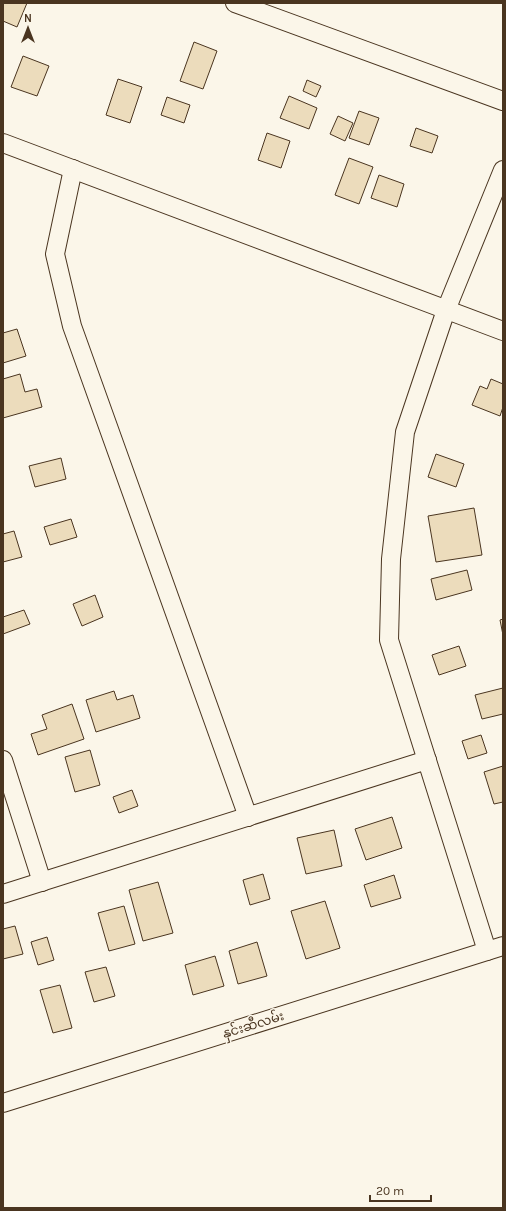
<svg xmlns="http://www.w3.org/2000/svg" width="506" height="1211" font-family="Karla,'Noto Sans Myanmar',sans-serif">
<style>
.building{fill:#ecdcbc;stroke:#4a3520}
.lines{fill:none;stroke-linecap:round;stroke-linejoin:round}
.street-casing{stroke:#4a3520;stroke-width:20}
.street{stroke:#fbf6e9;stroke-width:18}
.labels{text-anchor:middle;stroke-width:3;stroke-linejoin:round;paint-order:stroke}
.street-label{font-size:13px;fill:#4a3520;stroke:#fbf6e9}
</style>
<rect width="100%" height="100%" fill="#fbf6e9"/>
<g class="building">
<path d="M3 3H27L17 27 3 21Z"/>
<path d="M194 42 217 51 203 89 180 81Z"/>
<path d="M23 56 49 66 37 96 11 87Z"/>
<path d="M118 79 142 87 130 123 106 115Z"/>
<path d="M307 80 321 86 316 97 303 91Z"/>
<path d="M289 96 317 108 309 129 280 118Z"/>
<path d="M167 97 190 105 184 123 161 115Z"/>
<path d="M359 111 379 118 369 145 349 138Z"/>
<path d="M338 116 353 123 345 141 330 134Z"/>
<path d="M416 128 438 136 432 153 410 146Z"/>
<path d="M267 133 290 141 281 168 258 160Z"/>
<path d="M349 158 373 167 359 204 335 195Z"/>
<path d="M379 175 404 184 397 207 371 198Z"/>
<path d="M17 329 26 356 3 363V333Z"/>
<path d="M20 374 25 392 37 389 42 407 3 418V379Z"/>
<path d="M491 379 503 384V407L500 416 472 405 480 386 487 389Z"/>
<path d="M436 454 464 464 456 487 428 477Z"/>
<path d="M61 458 66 479 35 487 29 466Z"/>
<path d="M474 508 482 555 436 562 428 516Z"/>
<path d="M71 519 77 537 50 545 44 527Z"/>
<path d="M14 531 22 557 3 562V534Z"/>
<path d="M467 570 472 590 436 600 431 579Z"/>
<path d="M95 595 103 617 82 626 73 604Z"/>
<path d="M24 610 30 624 3 634V617Z"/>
<path d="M503 619V635L500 620Z"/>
<path d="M459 646 466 666 439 675 432 655Z"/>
<path d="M503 688V714L482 719 475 695Z"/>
<path d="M114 691 117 700 133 695 140 718 96 732 86 700Z"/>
<path d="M72 704 84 739 38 755 31 734 47 729 42 715Z"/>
<path d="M481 735 487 753 468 759 462 741Z"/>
<path d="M90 750 100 785 75 792 65 757Z"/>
<path d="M503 766V802L494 804 484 772Z"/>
<path d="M132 790 138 806 119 813 113 797Z"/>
<path d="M392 817 402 848 366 860 355 829Z"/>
<path d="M334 830 342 866 306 874 297 838Z"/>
<path d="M263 874 270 899 250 905 243 880Z"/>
<path d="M394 875 401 898 371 907 364 885Z"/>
<path d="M158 882 173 933 143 941 129 890Z"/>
<path d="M325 901 340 948 306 959 291 911Z"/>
<path d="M124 906 135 944 109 951 98 913Z"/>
<path d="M15 926 23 954 3 959V929Z"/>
<path d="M47 937 54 960 38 965 31 942Z"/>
<path d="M257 942 267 976 238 984 229 951Z"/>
<path d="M215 956 224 986 193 995 185 965Z"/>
<path d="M106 967 115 996 94 1002 85 972Z"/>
<path d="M60 985 72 1028 53 1033 40 990Z"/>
</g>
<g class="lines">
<g class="street-casing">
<g id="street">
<path d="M235 3 503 101"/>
<path d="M3 143 503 331"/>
<path d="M73 169 55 254 72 326 248 817"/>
<path d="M3 760 42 882"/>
<path d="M3 894 427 760"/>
<path d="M487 951 389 640 391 559 405 432 446 310 503 170"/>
<path d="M3 1103 503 946"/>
</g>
</g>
<use href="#street" class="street"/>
</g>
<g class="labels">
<g class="street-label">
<text transform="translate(253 1024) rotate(-17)" y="5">နှင်းဆီလမ်း</text>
</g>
</g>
<rect width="506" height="1211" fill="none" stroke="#4a3520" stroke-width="8"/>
<g transform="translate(28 28)" stroke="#fbf6e9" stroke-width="3" paint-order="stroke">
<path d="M0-3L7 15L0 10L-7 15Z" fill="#4a3520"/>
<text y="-6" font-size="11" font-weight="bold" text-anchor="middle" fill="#4a3520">N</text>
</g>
<path d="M370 1195v6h61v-6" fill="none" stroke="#4a3520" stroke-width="2"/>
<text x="376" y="1195" font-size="12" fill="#4a3520" stroke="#fbf6e9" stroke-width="3" paint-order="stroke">20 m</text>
</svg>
